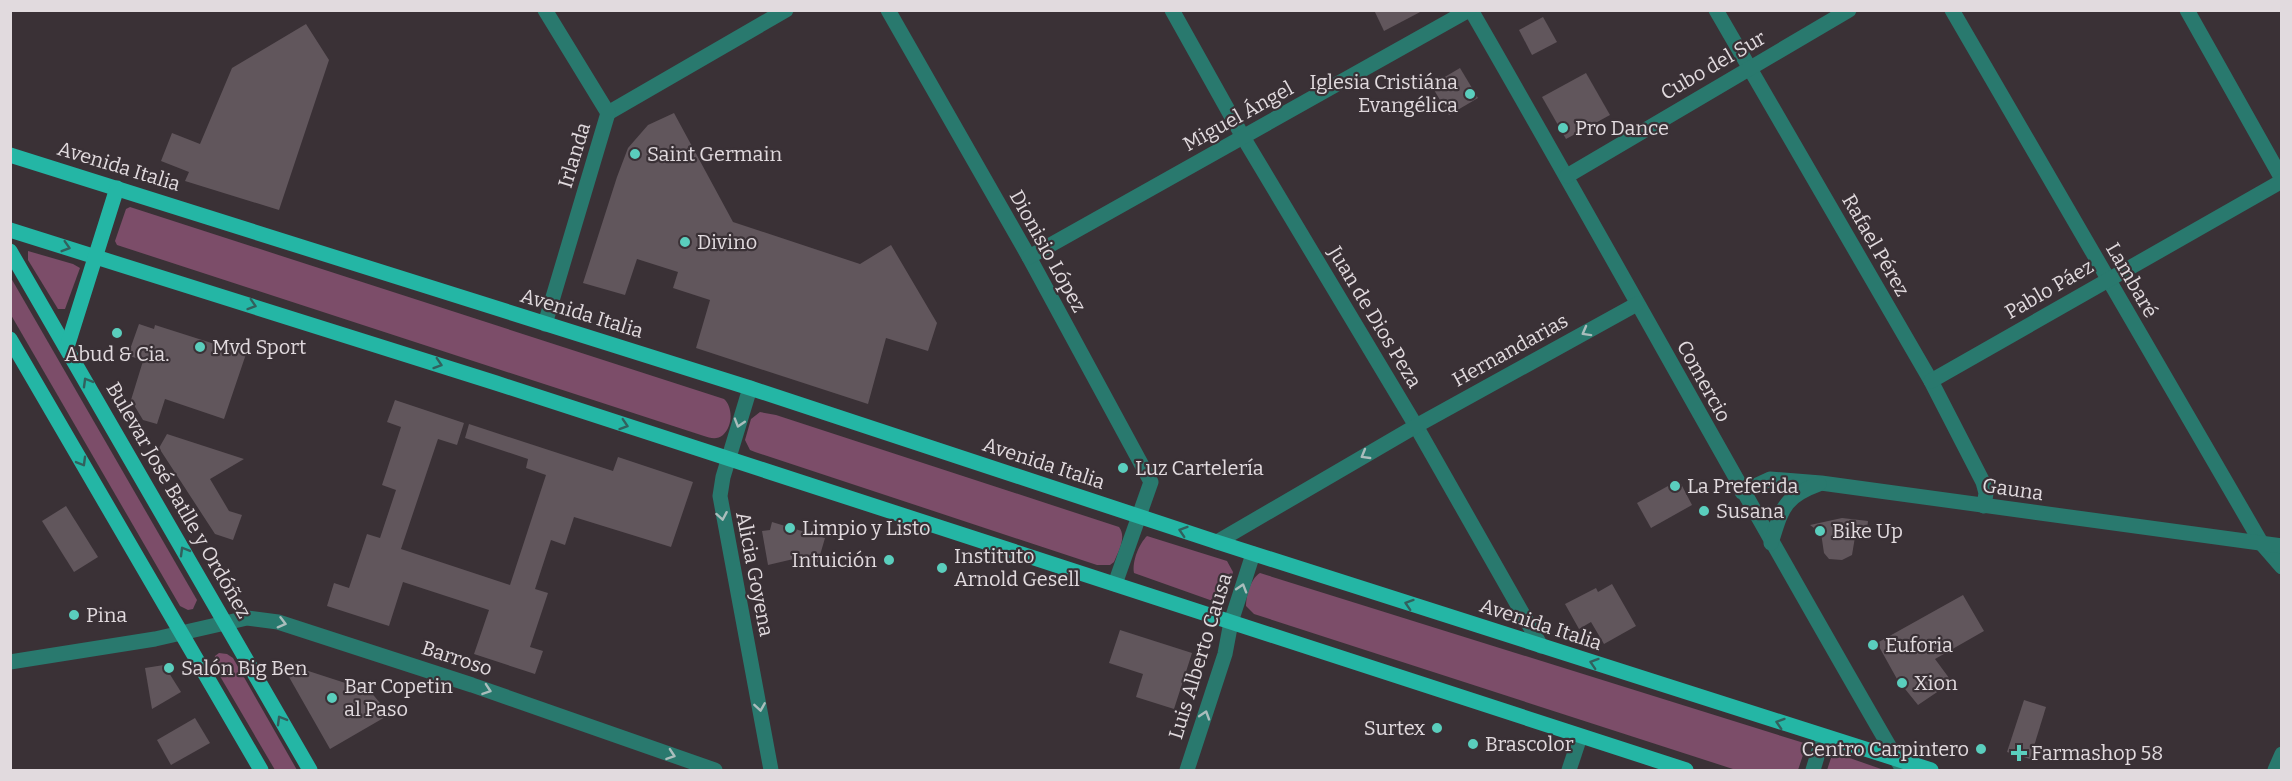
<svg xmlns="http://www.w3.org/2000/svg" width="2292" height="781" font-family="Bitter,serif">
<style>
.green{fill:#7c4d69}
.building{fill:#61565c}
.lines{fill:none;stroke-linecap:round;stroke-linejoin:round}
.minor{stroke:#29796e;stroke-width:15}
.major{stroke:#24b6a5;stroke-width:15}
.oneway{stroke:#32605d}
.oneway2{stroke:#aabdbc}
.poi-dot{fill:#5acebd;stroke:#3a3136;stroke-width:2}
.labels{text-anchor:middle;stroke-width:4.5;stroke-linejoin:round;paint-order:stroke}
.street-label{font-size:20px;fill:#e1dade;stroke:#3a3136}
.poi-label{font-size:20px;fill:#e1dade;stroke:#3a3136;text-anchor:start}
</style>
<rect width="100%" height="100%" fill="#3a3136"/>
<g class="green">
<path d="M130 207 724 399C733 407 733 426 723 435 717 440 710 438 704 436L117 245 115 241 126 209Z"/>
<path d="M28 251 73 264 80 268 65 309H58L28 260Z"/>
<path d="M11 278 197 600 193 609 188 610 180 606 11 315Z"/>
<path d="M760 412 776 415 1119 527C1127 537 1118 552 1114 562L1110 565H1097L755 452 750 450 745 440 751 419Z"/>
<path d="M1147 536 1227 561 1233 572C1229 587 1228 602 1210 600L1134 573C1132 561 1139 544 1147 536Z"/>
<path d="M1260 573 1804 743 1805 749 1798 770H1736L1254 614 1246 606C1246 595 1251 578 1260 573Z"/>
<path d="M219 653 227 654 233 658 297 770H275L214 666 215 656Z"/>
<path d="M1832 755H1841L1884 770H1827Z"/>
</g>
<g class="building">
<path d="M1374 10H1424L1384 31Z"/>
<path d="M1543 17 1557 42 1532 55 1519 30Z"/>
<path d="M306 24 329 60 279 210 185 181 189 172 161 161 172 133 200 144 232 68Z"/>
<path d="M1460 68 1478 98 1449 115 1431 85Z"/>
<path d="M1586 73 1610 115 1566 139 1542 97Z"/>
<path d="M674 113 733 222 860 264 891 245 937 323 928 351 886 338 868 404 696 348 710 300 673 288 678 272 637 259 625 295 583 283 617 177 628 148 648 125Z"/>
<path d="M139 324 154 329 155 325 246 354 224 419 165 399 157 424 143 420 131 400 143 361 128 355Z"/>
<path d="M395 400 464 423 457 445 438 439 401 549 510 585 546 475 526 468 528 459 465 438 469 424 613 471 618 457 693 482 671 547 574 517 565 545 551 540 535 589 548 593 530 647 543 651 535 674 474 654 489 610 403 582 389 626 327 606 334 583 349 588 367 534 380 538 396 490 382 485 401 427 387 422Z"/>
<path d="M167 434 244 459 210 479 229 511 242 515 233 540 215 534 159 448Z"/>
<path d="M1679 480 1692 505 1651 528 1637 503Z"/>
<path d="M66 506 98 557 74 572 42 521Z"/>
<path d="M1842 518 1868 521 1866 539 1855 537 1852 555 1842 560 1829 559 1824 553 1821 533 1810 525Z"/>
<path d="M772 522 825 538 818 562 802 557 768 565 762 531 770 530Z"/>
<path d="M1612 584 1636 626 1604 644 1591 622 1579 629 1565 604 1596 588 1598 592Z"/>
<path d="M1963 595 1984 631 1935 659 1952 682 1918 705 1897 679 1877 643Z"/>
<path d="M1120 630 1192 653 1174 709 1136 697 1143 674 1109 663Z"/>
<path d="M164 665 181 692 152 709 145 668Z"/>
<path d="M296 667 370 691 380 703 399 709 330 749 289 677Z"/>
<path d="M2024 700 2046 707 2030 759 2007 752Z"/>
<path d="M195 718 210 743 171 765 157 740Z"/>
</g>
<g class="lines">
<g class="minor">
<path d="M888 10 1029 257 1151 482 1115 584"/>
<path d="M1172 10 1243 137 1416 426 1541 646"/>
<path d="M1471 10C1617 263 1756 518 1903 770"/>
<path d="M1716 10 1931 381 1983 482 1986 493 1984 506"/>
<path d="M1952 10 2262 544 2282 567"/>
<path d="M2187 10 2282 179"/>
<path d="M608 113 786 10"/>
<path d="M1567 176 1849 10"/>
<path d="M1029 257 1469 10"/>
<path d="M545 324 608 113 545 10"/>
<path d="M1931 381 2282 181"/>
<path d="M750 388 723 477 720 496 771 770"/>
<path d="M1742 492 1770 479 1821 483 2282 546"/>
<path d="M1217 542 1416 426 1637 304"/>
<path d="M1771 543C1782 509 1783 497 1819 484"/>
<path d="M10 662 155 639 247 618 278 622 472 685 715 770"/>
<path d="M1187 770 1225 654 1231 622 1253 554"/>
<path d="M1569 770 1580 737"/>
<path d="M1813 770 1823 737"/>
<path d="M2275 770 2282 754"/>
</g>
<g class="major">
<path d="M10 155 750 388 1217 542 1931 770"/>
<path d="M10 230 496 383 1686 770"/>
<path d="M10 251 310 770"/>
<path d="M10 339 261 770"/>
<path d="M67 347 117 188"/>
</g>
</g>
<defs><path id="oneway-chevron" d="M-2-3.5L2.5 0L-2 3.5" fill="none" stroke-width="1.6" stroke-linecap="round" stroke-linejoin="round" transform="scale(1.5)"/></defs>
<g class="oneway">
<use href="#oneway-chevron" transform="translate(66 247) rotate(17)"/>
<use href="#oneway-chevron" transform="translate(252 305) rotate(18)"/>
<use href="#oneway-chevron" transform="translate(438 364) rotate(18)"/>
<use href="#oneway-chevron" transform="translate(87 382) rotate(-120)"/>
<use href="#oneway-chevron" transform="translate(624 425) rotate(18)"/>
<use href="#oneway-chevron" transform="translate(82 462) rotate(60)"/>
<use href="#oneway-chevron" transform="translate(1183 531) rotate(-162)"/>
<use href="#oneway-chevron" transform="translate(184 551) rotate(-120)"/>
<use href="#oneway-chevron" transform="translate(1409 604) rotate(-162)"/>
<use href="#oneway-chevron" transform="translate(1594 663) rotate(-162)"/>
<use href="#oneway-chevron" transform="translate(281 720) rotate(-120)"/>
<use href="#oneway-chevron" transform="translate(1780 723) rotate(-162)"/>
</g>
<g class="oneway2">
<use href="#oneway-chevron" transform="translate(1586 332) rotate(151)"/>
<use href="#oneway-chevron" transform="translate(739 423) rotate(107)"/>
<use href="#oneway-chevron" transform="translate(1365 455) rotate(150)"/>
<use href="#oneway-chevron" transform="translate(722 516) rotate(80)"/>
<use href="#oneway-chevron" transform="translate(1242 588) rotate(-73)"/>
<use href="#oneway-chevron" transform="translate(282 623) rotate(15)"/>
<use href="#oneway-chevron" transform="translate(487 690) rotate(19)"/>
<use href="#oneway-chevron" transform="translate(760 707) rotate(81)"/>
<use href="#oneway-chevron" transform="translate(1205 715) rotate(-72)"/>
<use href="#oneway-chevron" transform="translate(671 755) rotate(19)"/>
</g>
<g class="poi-dot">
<circle cx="1470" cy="94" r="6"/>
<circle cx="1563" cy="128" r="6"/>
<circle cx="635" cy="154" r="6"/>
<circle cx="685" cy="242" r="6"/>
<circle cx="117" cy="333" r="6"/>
<circle cx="200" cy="347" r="6"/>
<circle cx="1123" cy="468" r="6"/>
<circle cx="1675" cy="486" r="6"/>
<circle cx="1704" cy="511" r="6"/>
<circle cx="790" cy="528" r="6"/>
<circle cx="1820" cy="531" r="6"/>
<circle cx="889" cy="560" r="6"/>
<circle cx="942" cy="568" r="6"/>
<circle cx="74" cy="615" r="6"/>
<circle cx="1873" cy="645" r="6"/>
<circle cx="169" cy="668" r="6"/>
<circle cx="1902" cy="683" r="6"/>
<circle cx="332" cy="698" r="6"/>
<circle cx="1437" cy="728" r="6"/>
<circle cx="1473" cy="744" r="6"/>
<circle cx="1981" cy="749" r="6"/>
<path d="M2016 744h6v6h6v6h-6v6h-6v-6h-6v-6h6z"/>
</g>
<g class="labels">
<g class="street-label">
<text transform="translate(1713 65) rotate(-30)" y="7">Cubo del Sur</text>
<text transform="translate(1238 116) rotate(-29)" y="7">Miguel Ángel</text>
<text transform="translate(574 155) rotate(-73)" y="7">Irlanda</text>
<text transform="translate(119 166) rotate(17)" y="7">Avenida Italia</text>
<text transform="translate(1876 245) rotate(60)" y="7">Rafael Pérez</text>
<text transform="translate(1048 251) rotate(61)" y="7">Dionisio López</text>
<text transform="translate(2132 280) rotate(60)" y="7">Lambaré</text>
<text transform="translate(2049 289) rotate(-30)" y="7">Pablo Páez</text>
<text transform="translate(582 313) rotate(17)" y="7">Avenida Italia</text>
<text transform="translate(1375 317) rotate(59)" y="7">Juan de Dios Peza</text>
<text transform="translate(1510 350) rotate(-29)" y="7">Hernandarias</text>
<text transform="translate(1704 381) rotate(61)" y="7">Comercio</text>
<text transform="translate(1044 463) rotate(18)" y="7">Avenida Italia</text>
<text transform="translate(2013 489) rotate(8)" y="7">Gauna</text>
<text transform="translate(179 500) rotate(60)" y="7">Bulevar José Batlle y Ordóñez</text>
<text transform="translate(755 574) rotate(79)" y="7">Alicia Goyena</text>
<text transform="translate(1541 624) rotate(18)" y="7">Avenida Italia</text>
<text transform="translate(1200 656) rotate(-73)" y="7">Luis Alberto Causa</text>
<text transform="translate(457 658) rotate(18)" y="7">Barroso</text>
</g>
<g class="poi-label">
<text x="1458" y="89" text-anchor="end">Iglesia Cristiána<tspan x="1458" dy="23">Evangélica</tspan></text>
<text x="1575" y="135">Pro Dance</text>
<text x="647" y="161">Saint Germain</text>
<text x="697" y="249">Divino</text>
<text x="212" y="354">Mvd Sport</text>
<text x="117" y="361" text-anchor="middle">Abud &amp; Cia.</text>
<text x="1135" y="475">Luz Cartelería</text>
<text x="1687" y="493">La Preferida</text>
<text x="1716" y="518">Susana</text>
<text x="802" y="535">Limpio y Listo</text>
<text x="1832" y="538">Bike Up</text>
<text x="954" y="563">Instituto<tspan x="954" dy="23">Arnold Gesell</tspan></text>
<text x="877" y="567" text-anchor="end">Intuición</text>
<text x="86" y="622">Pina</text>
<text x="1885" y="652">Euforia</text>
<text x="181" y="675">Salón Big Ben</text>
<text x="1914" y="690">Xion</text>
<text x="344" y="693">Bar Copetin<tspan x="344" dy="23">al Paso</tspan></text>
<text x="1425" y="735" text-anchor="end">Surtex</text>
<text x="1485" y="751">Brascolor</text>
<text x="1969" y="756" text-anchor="end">Centro Carpintero</text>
<text x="2031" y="760">Farmashop 58</text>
</g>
</g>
<rect width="2292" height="781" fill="none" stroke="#e1dade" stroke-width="24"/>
</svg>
